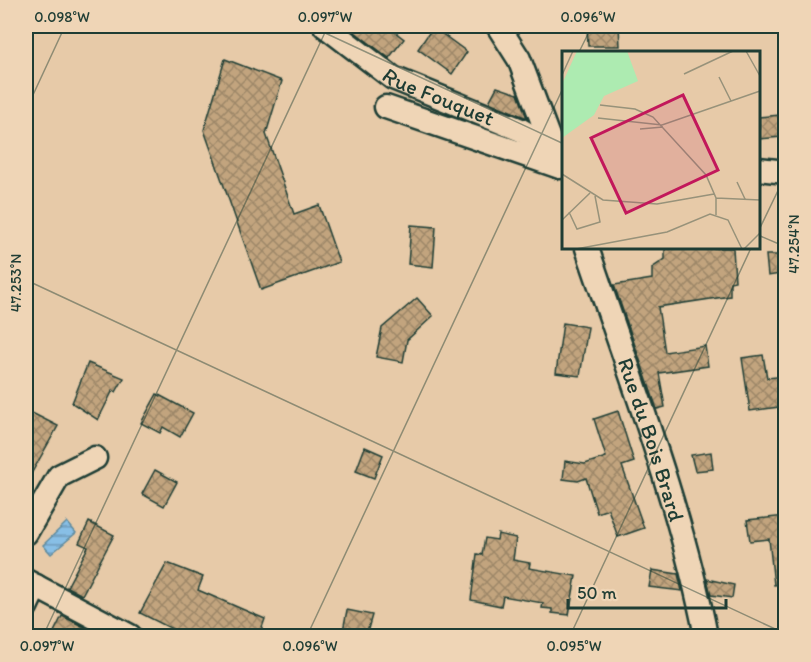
<svg xmlns="http://www.w3.org/2000/svg" width="811" height="662" font-family="Itim,sans-serif">
<style>
.water{fill:url(#water-rules);stroke:#5e8b9f;stroke-width:1.5}
.building{fill:url(#building-cross-hatch);stroke:#1f3d34;stroke-width:1.5}
.lines{fill:none;stroke-linecap:round;stroke-linejoin:round}
.minor-casing{stroke:#1f3d34;stroke-width:27}
.minor{stroke:#efd5b6;stroke-width:22}
.ticks{fill:none;stroke:#1f3d34;stroke-width:1.5;stroke-opacity:0.45}
.labels{text-anchor:middle;stroke-width:5;stroke-linejoin:round;paint-order:stroke}
.street-label{font-size:22px;fill:#1f3d34;stroke:#efd5b6}
.inset-road{fill:none;stroke:#97927a;stroke-width:1.5}
.view{fill:#c2185b;fill-opacity:0.15;stroke:#c2185b;stroke-width:3}
.inset-edge{fill:none;stroke:#1f3d34;stroke-width:3}
.neatline{fill:none;stroke:#1f3d34;stroke-width:2}
.ticks-label{font-size:15px;text-anchor:middle;fill:#1f3d34}
</style>
<defs>
<pattern id="water-rules" width="6" height="5" patternUnits="userSpaceOnUse" patternTransform="scale(1.5)"><rect width="6" height="5" fill="#88bfe6"/><path d="M0 2.5h6" fill="none" stroke="#6f9cbb"/></pattern>
<pattern id="building-cross-hatch" width="8" height="8" patternUnits="userSpaceOnUse" patternTransform="scale(1.5)"><rect width="8" height="8" fill="#c2a47e"/><path d="M0 0l8 8M0 8l8-8" fill="none" stroke="#9d8768"/></pattern>
</defs>
<rect width="100%" height="100%" fill="#e7caa8"/>
<filter id="ink" filterUnits="userSpaceOnUse"><feTurbulence type="fractalNoise" baseFrequency=".0167" numOctaves="2"/><feDisplacementMap in="SourceGraphic" scale="12" xChannelSelector="R" yChannelSelector="G"/><feConvolveMatrix kernelMatrix="1 2 1 2 8 2 1 2 1" color-interpolation-filters="sRGB"/></filter>
<g filter="url(#ink)">
<path class="water" d="M67 522 76 533 51 554 43 545Z"/>
<g class="building">
<path d="M347 26H387L404 39 389 58Z"/>
<path d="M587 26H619L620 46H588Z"/>
<path d="M433 27 467 52 452 74 418 49Z"/>
<path d="M225 59 282 81 266 134 294 214 319 205 339 262 261 290 204 130Z"/>
<path d="M497 87 518 94 527 118 489 102Z"/>
<path d="M780 115 782 137 759 139V117Z"/>
<path d="M411 225 436 227 433 267 408 264Z"/>
<path d="M665 248H733L735 281 730 282V296L658 307 665 352 705 346 708 366 659 373 665 407 657 409 614 285 652 279V268L665 259Z"/>
<path d="M766 255H786V273L768 276Z"/>
<path d="M417 298 433 316 407 340 403 362 376 357 382 328Z"/>
<path d="M563 323 588 327 580 376 556 373Z"/>
<path d="M763 355 767 378 786 376V406L750 411 742 358Z"/>
<path d="M88 363 124 378 116 392 113 390 98 420 72 403Z"/>
<path d="M157 394 193 413 180 437 163 427 160 433 141 423Z"/>
<path d="M618 411 634 462 622 466 644 528 618 537 608 509 597 513 586 478 578 481 563 479 565 461 585 464 606 457 594 419Z"/>
<path d="M32 413 58 426 26 483V424Z"/>
<path d="M365 447 383 455 374 478 356 471Z"/>
<path d="M711 452 713 469 695 471 691 455Z"/>
<path d="M155 470 177 482 164 506 142 494Z"/>
<path d="M786 516V584L774 585 769 539 750 541 747 520Z"/>
<path d="M89 522 114 535 82 595 67 587 88 547 79 543Z"/>
<path d="M498 534 516 538 513 560 530 563 529 568 576 576 569 615 552 613V609L542 608 543 603 503 596 501 606 471 600 477 554 482 555 485 538 497 540Z"/>
<path d="M167 563 203 577 198 590 265 619 259 636H186L140 613Z"/>
<path d="M652 570 678 574 682 591 649 587Z"/>
<path d="M707 579 734 585 732 598 711 595Z"/>
<path d="M347 610 372 615 366 636H342Z"/>
<path d="M62 616 102 636H52Z"/>
</g>
<g class="lines">
<g class="minor-casing">
<g id="minor">
<path id="s1" d="M325 26 393 78 521 130 554 149H564"/>
<path d="M498 26 519 59 555 155"/>
<path d="M386 107 560 167"/>
<path d="M758 169 786 172"/>
<path id="s2" d="M587 248C630 376 680 503 706 636"/>
<path d="M26 533 59 476 95 458"/>
<path d="M26 581 130 636"/>
<path d="M26 607 36 586"/>
</g>
</g>
<use href="#minor" class="minor"/>
</g>
</g>
<path class="ticks" d="M310 26 564 144M579 52 592 26M26 110 65 26M758 232 786 174M758 235 786 247M26 280 786 634M43 636 328 26M307 636 564 86M570 636 751 248"/>
<g class="labels">
<g class="street-label">
<text dy="8" stroke="none"><textPath href="#s1" startOffset="135">Rue Fouquet</textPath></text>
<text dy="8" stroke="none"><textPath href="#s2" startOffset="202">Rue du Bois Brard</textPath></text>
</g>
</g>
<g transform="translate(562 51)">
<rect width="198" height="198" fill="#e7caa8"/>
<path d="M15 0H65L76 30 42 45 32 64 0 87V33Z" fill="#adebb1"/>
<path class="inset-road" d="M184 0 198 25M122 23 171 0M0 24 11 0M157 26 169 50M38 54 73 58 91 66 144 124 154 147V164M36 67 100 74 198 40M78 78 101 76M0 123 41 149 95 153 152 143M175 131 183 148M154 147 198 149M7 161 15 178 38 171 33 145M0 169 28 142M14 198 105 181 148 163 166 169 180 198M182 198 198 182"/>
<path class="view" d="M121 44 156 119 64 162 29 87Z"/>
<rect width="198" height="198" class="inset-edge"/>
</g>
<rect width="811" height="662" fill="none" stroke="#efd5b6" stroke-width="66"/>
<path d="M568 599v9h158v-9" fill="none" stroke="#1f3d34" stroke-width="3"/>
<text x="577" y="599" font-size="18" fill="#1f3d34" stroke="#efd5b6" stroke-width="4.5" paint-order="stroke">50 m</text>
<rect x="33" y="33" width="745" height="596" class="neatline"/>
<g class="ticks-label">
<text x="62" y="22">0.098°W</text>
<text x="325" y="22">0.097°W</text>
<text x="588" y="22">0.096°W</text>
<text transform="translate(794 244) rotate(-90)" y="5">47.254°N</text>
<text transform="translate(16 283) rotate(-90)" y="5">47.253°N</text>
<text x="47" y="651">0.097°W</text>
<text x="310" y="651">0.096°W</text>
<text x="574" y="651">0.095°W</text>
</g>
</svg>
